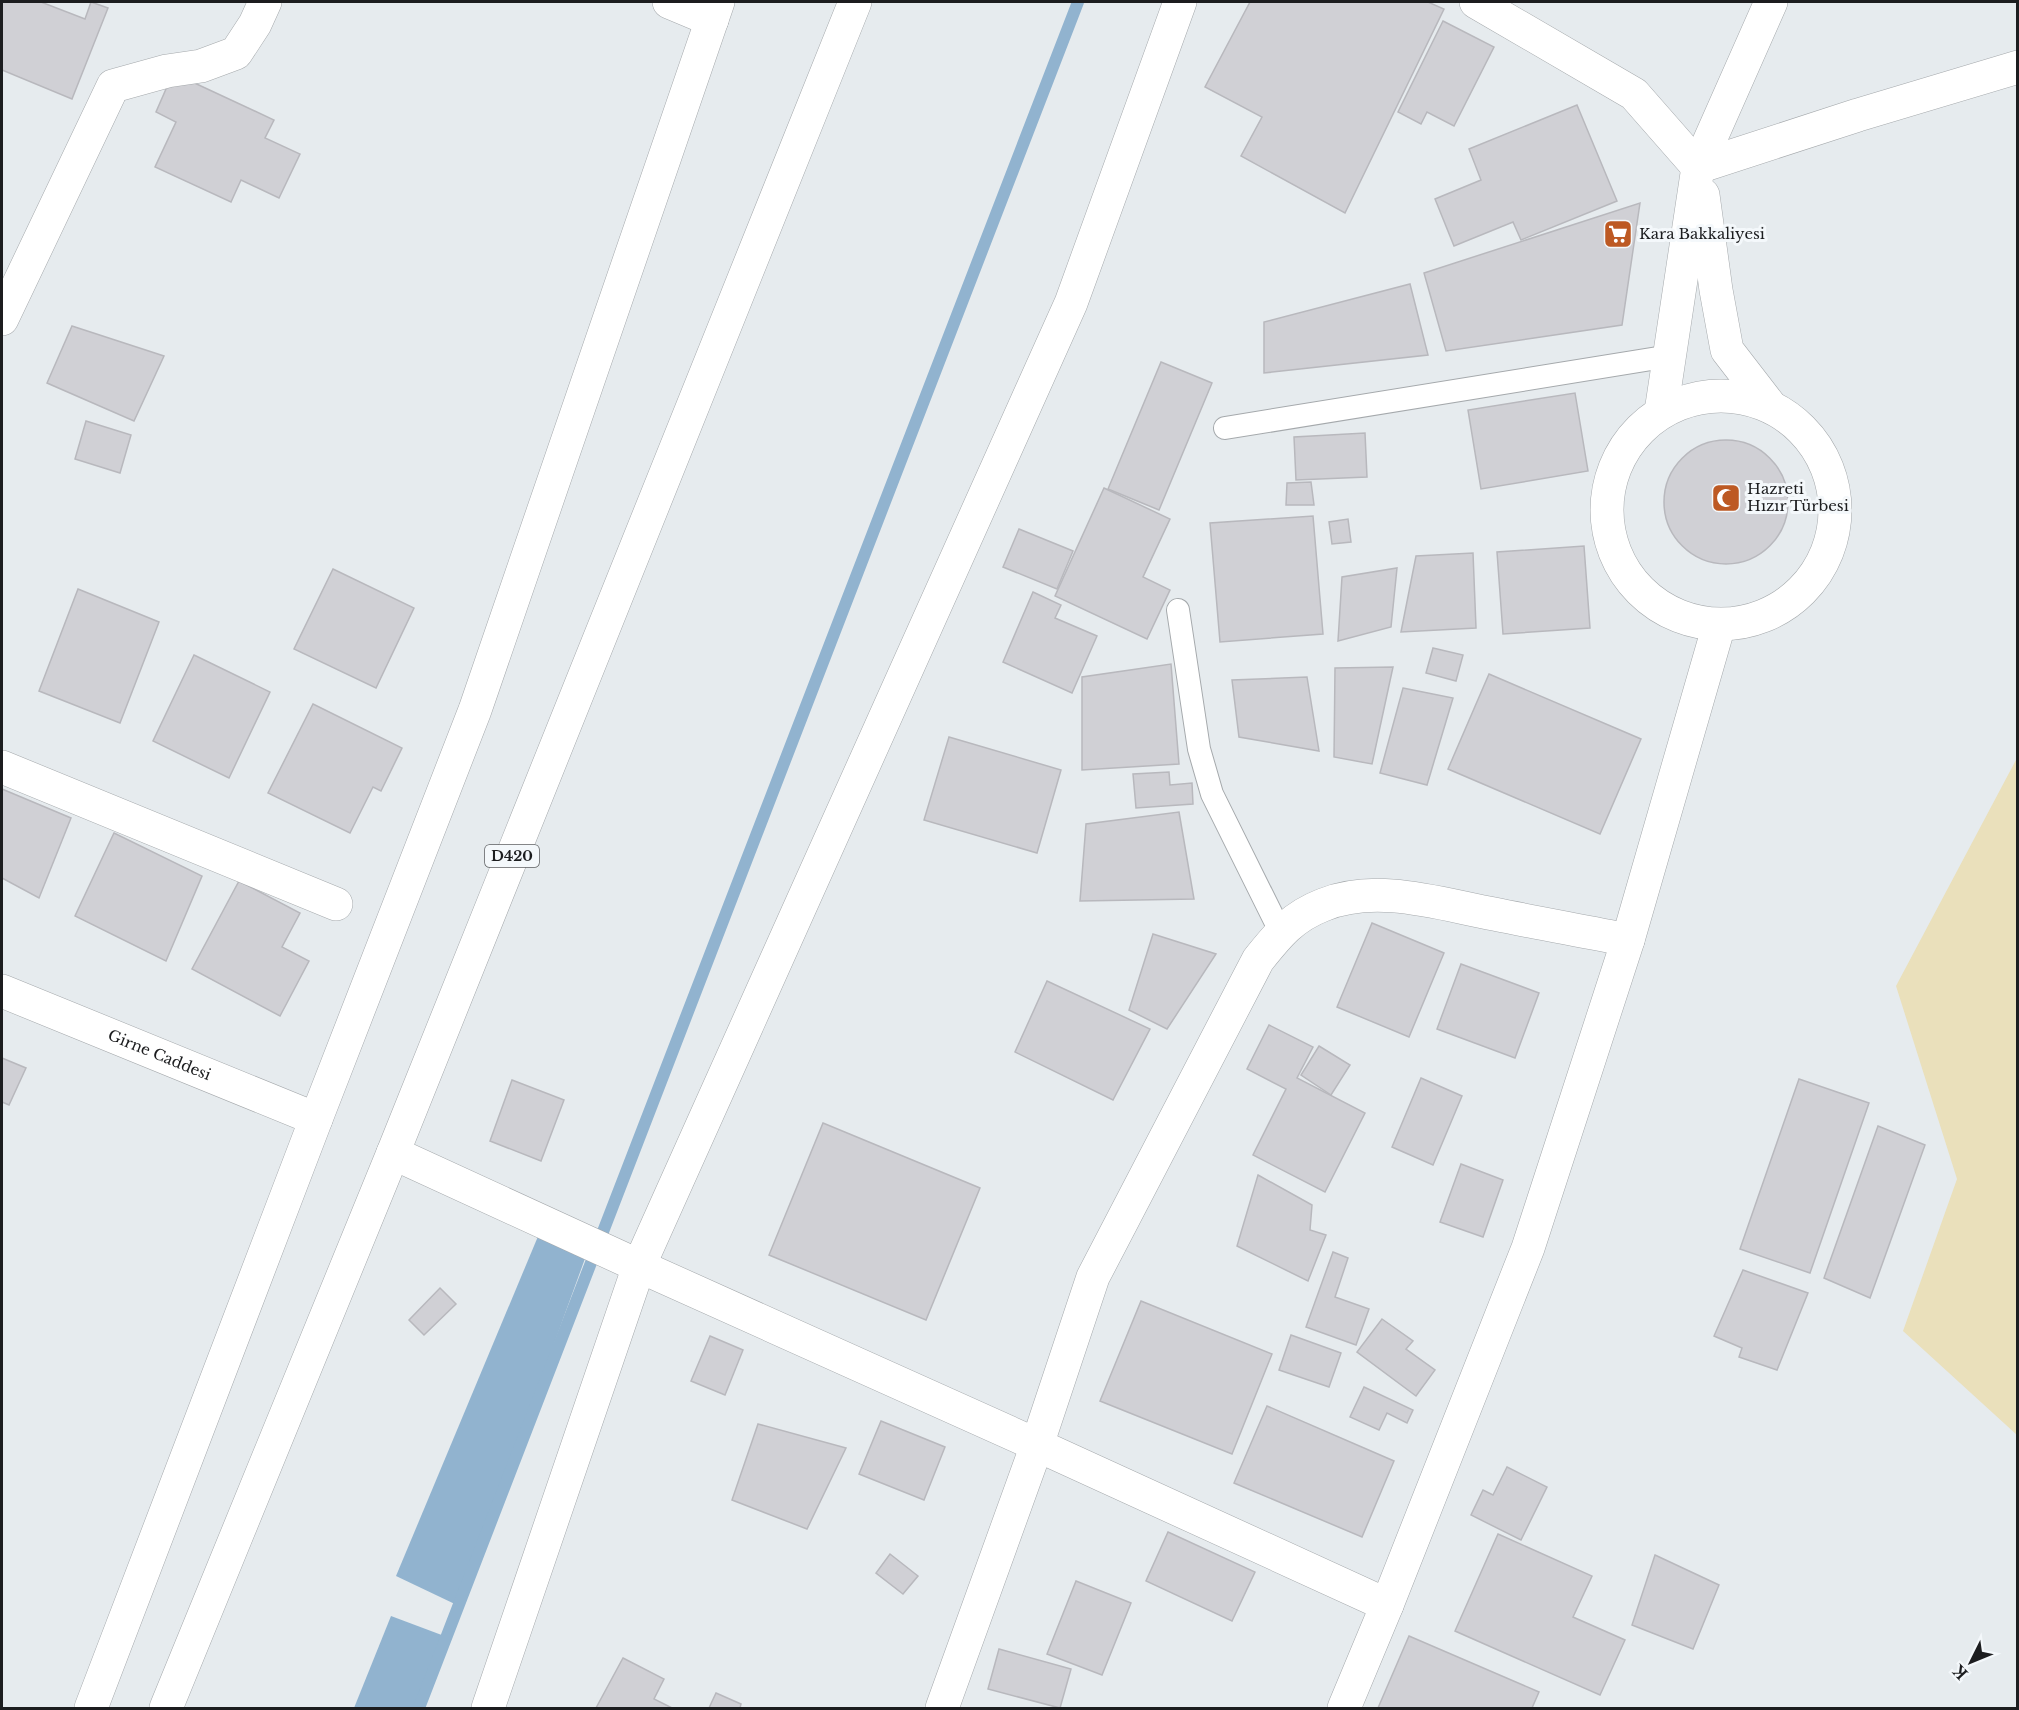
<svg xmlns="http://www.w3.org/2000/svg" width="2019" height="1710" font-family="'Libre Baskerville',serif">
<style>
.sand{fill:#eae0bb}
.water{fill:#91b3cf}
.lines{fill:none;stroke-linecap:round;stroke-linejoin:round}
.stream{stroke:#91b3cf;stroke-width:12}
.building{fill:#d0d0d5;stroke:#b8b8bd;stroke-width:1.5}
.service-casing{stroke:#a5a9ac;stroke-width:24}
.minor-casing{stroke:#a5a9ac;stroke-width:34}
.tertiary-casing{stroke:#a5a9ac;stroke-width:34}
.primary-casing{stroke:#a5a9ac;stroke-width:34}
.service{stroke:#fff;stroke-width:22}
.minor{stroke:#fff;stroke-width:33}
.tertiary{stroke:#fff;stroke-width:33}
.primary{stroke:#fff;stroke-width:33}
.labels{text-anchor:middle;stroke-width:6;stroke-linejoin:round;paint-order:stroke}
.shield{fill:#f4f8fb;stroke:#5d5f61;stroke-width:1.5}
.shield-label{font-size:14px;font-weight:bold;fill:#1c1d1f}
.poi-label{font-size:15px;fill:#1c1d1f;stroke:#f4f8fb;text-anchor:start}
.street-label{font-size:15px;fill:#1c1d1f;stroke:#f4f8fb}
</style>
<rect width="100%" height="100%" fill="#e6ebee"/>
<path class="sand" d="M2017 758 2018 1435H2017L1903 1331 1957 1179 1896 986Z"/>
<g class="water">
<path d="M539 1234 587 1253 459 1606 396 1576Z"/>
<path d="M391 1616 447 1637 419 1708H354Z"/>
</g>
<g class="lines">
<path class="stream" d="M419 1708 1078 2"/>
</g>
<g class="building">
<path d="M2 2H41L85 19 91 2 108 8 72 99 2 70Z"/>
<path d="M1250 2H1428L1444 9 1345 213 1241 156 1262 117 1205 87Z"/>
<path d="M1443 21 1494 47 1454 126 1427 112 1421 124 1398 112Z"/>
<path d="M173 73 274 120 265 138 300 154 279 198 241 180 231 202 155 167 176 122 156 112Z"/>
<path d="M1577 105 1617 201 1521 240 1513 222 1454 246 1435 199 1481 180 1469 149Z"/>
<path d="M1640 203 1622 325 1446 351 1424 273Z"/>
<path d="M1410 284 1428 355 1264 373V322Z"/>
<path d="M72 326 164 356 134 421 47 383Z"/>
<path d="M1161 362 1212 383 1159 510 1108 489Z"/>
<path d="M1575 393 1588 471 1481 489 1468 410Z"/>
<path d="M86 421 131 435 120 473 75 459Z"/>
<path d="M1365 433 1367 477 1296 480 1294 437Z"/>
<circle cx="1726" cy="502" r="62"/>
<path d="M1311 482 1314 505H1286L1287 483Z"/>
<path d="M1104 488 1170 519 1143 577 1170 590 1147 639 1055 596Z"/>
<path d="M1313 516 1323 634 1220 642 1210 523Z"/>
<path d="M1348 519 1351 542 1332 544 1329 522Z"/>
<path d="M1019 529 1073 551 1057 589 1003 567Z"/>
<path d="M1584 546 1590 628 1503 634 1497 552Z"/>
<path d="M1473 553 1476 628 1401 632 1416 556Z"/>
<path d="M1397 568 1391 627 1338 641 1342 577Z"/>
<path d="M333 569 414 608 376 688 294 649Z"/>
<path d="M78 589 159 622 120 723 39 691Z"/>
<path d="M1033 592 1061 605 1055 618 1097 636 1072 693 1003 662Z"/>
<path d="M1433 648 1463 655 1456 681 1426 673Z"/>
<path d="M194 655 270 692 229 778 153 741Z"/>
<path d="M1171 664 1179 764 1082 770V677Z"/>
<path d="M1393 667 1372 764 1334 757 1335 668Z"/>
<path d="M1489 674 1641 739 1600 834 1448 769Z"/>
<path d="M1307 677 1319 751 1239 737 1232 680Z"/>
<path d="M1403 688 1453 698 1427 785 1380 773Z"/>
<path d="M313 704 402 748 381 791 373 787 350 833 268 793Z"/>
<path d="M949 737 1061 770 1037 853 924 820Z"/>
<path d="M1169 772 1170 785 1192 783 1193 804 1136 808 1133 774Z"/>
<path d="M2 789 71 818 39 898 2 878Z"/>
<path d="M1179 812 1194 899 1080 901 1086 824Z"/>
<path d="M114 833 202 876 166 961 75 916Z"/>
<path d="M239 881 300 913 282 947 309 961 280 1016 192 969Z"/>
<path d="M1372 923 1444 953 1409 1037 1337 1007Z"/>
<path d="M1153 934 1216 954 1167 1029 1129 1010Z"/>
<path d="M1461 964 1539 993 1515 1058 1437 1029Z"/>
<path d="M1047 981 1150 1029 1113 1100 1015 1052Z"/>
<path d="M1269 1025 1313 1047 1297 1078 1365 1113 1325 1192 1253 1155 1286 1089 1247 1069Z"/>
<path d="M1319 1046 1350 1065 1331 1095 1301 1075Z"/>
<path d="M2 1058 26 1068 9 1105 2 1102Z"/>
<path d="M1421 1078 1462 1096 1433 1165 1392 1147Z"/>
<path d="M1799 1079 1869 1103 1810 1273 1740 1249Z"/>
<path d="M512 1080 564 1100 541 1161 490 1141Z"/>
<path d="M823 1123 980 1188 926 1320 769 1255Z"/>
<path d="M1878 1126 1925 1145 1870 1298 1824 1278Z"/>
<path d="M1461 1164 1503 1180 1483 1237 1440 1222Z"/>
<path d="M1258 1175 1312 1205 1310 1230 1326 1235 1308 1281 1237 1246Z"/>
<path d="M1333 1252 1348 1258 1335 1297 1369 1309 1356 1345 1306 1327Z"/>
<path d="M1743 1270 1808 1293 1777 1370 1739 1357 1742 1348 1714 1336Z"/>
<path d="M440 1288 456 1304 424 1335 409 1320Z"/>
<path d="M1141 1301 1272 1354 1232 1454 1100 1401Z"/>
<path d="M1382 1319 1413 1341 1406 1349 1435 1370 1416 1396 1357 1352Z"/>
<path d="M1291 1335 1341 1353 1329 1387 1279 1370Z"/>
<path d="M710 1336 743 1350 725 1395 691 1381Z"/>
<path d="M1364 1387 1413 1410 1407 1423 1387 1413 1379 1430 1350 1417Z"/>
<path d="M1267 1406 1394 1461 1362 1537 1234 1483Z"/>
<path d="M881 1421 945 1447 924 1500 859 1474Z"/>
<path d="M758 1424 846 1448 807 1529 732 1500Z"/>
<path d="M1507 1467 1547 1487 1521 1540 1471 1515 1483 1490 1493 1495Z"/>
<path d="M1168 1532 1255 1572 1232 1621 1146 1581Z"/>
<path d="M1498 1534 1592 1576 1573 1617 1625 1640 1600 1695 1455 1631Z"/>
<path d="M890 1554 918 1576 903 1594 876 1573Z"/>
<path d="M1655 1555 1719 1585 1693 1649 1632 1625Z"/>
<path d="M1076 1581 1131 1603 1102 1675 1047 1654Z"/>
<path d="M1409 1636 1539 1692 1532 1708H1378Z"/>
<path d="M999 1649 1071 1669 1060 1708 988 1689Z"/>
<path d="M623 1658 664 1679 654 1699 672 1708H596Z"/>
<path d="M716 1693 741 1704 740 1708H709Z"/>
</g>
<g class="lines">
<g class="service-casing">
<g id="service">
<path d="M1225 428 1670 356"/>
<path d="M1178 610 1199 749 1212 794 1280 931"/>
</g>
</g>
<g class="minor-casing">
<g id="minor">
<path d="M669 2 712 20"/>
<path d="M1698 167 1858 115 2018 67"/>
<path d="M1703 195 1716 290 1727 350 1771 407"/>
<path d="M2 319 113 86 167 71 201 66 236 53 255 24 265 2"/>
<circle cx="1721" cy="510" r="114"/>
<path d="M1661 412 1698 167 1771 2"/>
<path d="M2 767 336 904"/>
<path d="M639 1266 1037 1445 1387 1605"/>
<path d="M942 1708 1037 1445 1093 1277 1258 960C1278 935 1292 917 1323 905 1377 883 1440 904 1494 914 1538 923 1583 931 1628 940"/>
<path d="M1344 1708 1387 1605 1528 1248 1628 940 1719 625"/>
</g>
</g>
<g class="tertiary-casing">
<g id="tertiary">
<path d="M1476 2 1634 94 1698 167"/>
<path id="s1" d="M2 991 316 1119"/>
<path d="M393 1153 639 1266"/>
<path d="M488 1708 639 1266 1071 303 1180 2"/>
</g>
</g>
<g class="primary-casing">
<g id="primary">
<path d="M91 1708 316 1119 475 710 718 2"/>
<path d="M166 1708 393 1153 855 2"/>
</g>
</g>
<use href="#service" class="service"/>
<use href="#minor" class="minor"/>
<use href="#tertiary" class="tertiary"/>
<use href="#primary" class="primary"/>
</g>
<defs>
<g id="supermarket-square" transform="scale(1.5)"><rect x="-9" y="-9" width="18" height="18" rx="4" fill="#bd5923" stroke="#f4f8fb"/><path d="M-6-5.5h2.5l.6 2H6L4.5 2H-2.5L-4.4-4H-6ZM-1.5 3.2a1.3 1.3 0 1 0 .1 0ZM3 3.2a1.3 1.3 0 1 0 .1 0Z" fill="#fff"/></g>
<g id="mosque-square" transform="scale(1.5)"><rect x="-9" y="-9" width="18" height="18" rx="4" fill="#bd5923" stroke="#f4f8fb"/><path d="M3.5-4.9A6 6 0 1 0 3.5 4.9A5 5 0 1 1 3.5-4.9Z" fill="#fff"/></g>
</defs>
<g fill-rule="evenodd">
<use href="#supermarket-square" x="1618" y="234"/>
<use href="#mosque-square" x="1726" y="498"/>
</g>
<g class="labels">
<rect class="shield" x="485" y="845" width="54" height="22" rx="4.5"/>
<g class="shield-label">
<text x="512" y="861">D420</text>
</g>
<g class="poi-label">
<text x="1639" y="239">Kara Bakkaliyesi</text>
<text x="1747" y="494">Hazreti<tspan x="1747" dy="17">Hızır Türbesi</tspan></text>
</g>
<g class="street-label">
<text dy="5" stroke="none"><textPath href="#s1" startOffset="170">Girne Caddesi</textPath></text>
</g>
</g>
<rect width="2019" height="1710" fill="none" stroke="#1c1d1f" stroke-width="6"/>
<g transform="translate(1971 1662) rotate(227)" stroke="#f4f8fb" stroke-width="4.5" paint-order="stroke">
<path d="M0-4.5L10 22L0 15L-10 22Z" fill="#1c1d1f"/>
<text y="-9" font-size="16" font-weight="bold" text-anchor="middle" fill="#1c1d1f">K</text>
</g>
</svg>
